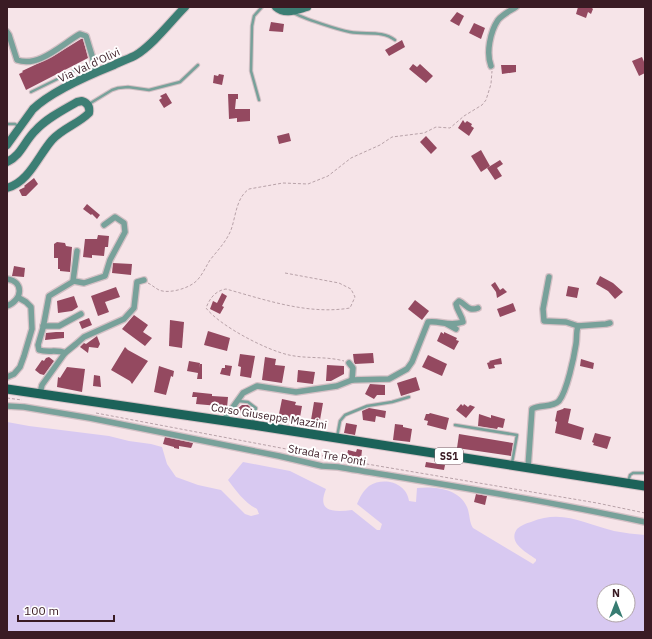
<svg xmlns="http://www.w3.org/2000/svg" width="652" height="639" font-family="'IBM Plex Sans',sans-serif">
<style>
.water{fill:#d8c9f1;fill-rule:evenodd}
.building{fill:#944960}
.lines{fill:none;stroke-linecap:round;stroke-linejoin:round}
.lane-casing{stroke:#d4c0c5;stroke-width:4.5}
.street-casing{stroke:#d4c0c5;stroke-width:8}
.secondary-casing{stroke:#d4c0c5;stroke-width:10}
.primary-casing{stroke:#d4c0c5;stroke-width:11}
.path{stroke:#b8a2a8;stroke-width:1;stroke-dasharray:3 2;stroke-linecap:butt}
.lane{stroke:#78a19a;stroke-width:2.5}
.street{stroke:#78a19a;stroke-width:5.5}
.secondary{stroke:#3c7e74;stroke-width:8}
.primary{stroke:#1c6259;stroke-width:9}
.labels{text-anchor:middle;stroke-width:4;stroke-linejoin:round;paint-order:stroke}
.shield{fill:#fff;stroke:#755f66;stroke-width:1}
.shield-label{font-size:10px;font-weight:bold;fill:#3a1b24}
.street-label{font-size:11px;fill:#3a1b24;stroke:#fff}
</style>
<rect width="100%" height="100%" fill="#f6e4e8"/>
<path class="water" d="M7 422 29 426 109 436 129 441 151 444 162 447 167 464 176 477 198 485 221 490 245 514 251 516 259 514 257 509C245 503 236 491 228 480L243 462 290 471 326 489C316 513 335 512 352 510L377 530H380L382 524 357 504C360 497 363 491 369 486 384 476 407 483 409 501L416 502 417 488C434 486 459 488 467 507 470 514 469 522 473 528L533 564 536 561V559C528 553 507 543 517 529 520 526 527 523 531 522 563 509 584 524 614 531 624 533 635 534 645 535V632H7ZM604 591H628V615H604Z"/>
<g class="building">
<path d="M578 7H592V8L593 9 591 14 588 12 586 18 576 14Z"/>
<path d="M457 12 464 16 459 26 450 21Z"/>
<path d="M271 22 284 24 283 32 269 31Z"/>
<path d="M474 23 485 28 481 39 469 33Z"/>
<path d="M81 39H83L88 58 26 90 19 74 23 72 22 71 52 57Z"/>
<path d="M402 40 405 47 389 56 385 50Z"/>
<path d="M642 57 645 64V73L639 76 632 61Z"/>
<path d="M413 64 417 67 420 64 433 76 426 83 409 69Z"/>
<path d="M501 65H516V72L502 74Z"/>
<path d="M219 74 224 75 222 85 213 83 214 75 218 76Z"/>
<path d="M166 93 172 103 164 108 159 100 162 98 160 96Z"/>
<path d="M228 94H238V99H236L235 109H250V121L237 122V118L229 119Z"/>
<path d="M463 120 465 123 467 121 472 124 471 126 474 128 469 136 458 128Z"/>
<path d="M289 133 291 141 279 144 277 136Z"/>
<path d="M426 136 437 148 431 154 420 142Z"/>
<path d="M481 150 490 166 481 172 471 156Z"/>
<path d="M500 160 503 164 497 168 502 176 495 180 487 168Z"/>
<path d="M34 178 38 184 26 196H22L19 190 25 187 24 186Z"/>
<path d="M87 204 100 215 97 219 92 214 91 215 83 209Z"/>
<path d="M98 235 109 236 108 247H105L104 256 92 255V258L83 257 85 239H97Z"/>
<path d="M57 242 65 243 66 246 72 247 70 272 60 271V269H58V258H54V244Z"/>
<path d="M113 263 132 264 131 275 112 273Z"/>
<path d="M14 266 25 268 24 277 12 276Z"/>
<path d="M600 276 613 283 623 292 615 299 608 291 596 284Z"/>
<path d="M495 282 500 290 503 288 507 292 497 298 496 292 491 285Z"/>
<path d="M568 286 579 288 577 298 566 296Z"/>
<path d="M116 287 120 297 105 302 109 312 98 316 91 296Z"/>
<path d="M222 293 227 296 222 306 224 307 220 314 210 309 213 301 217 303Z"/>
<path d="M74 296 78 307 72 311 58 313 57 301Z"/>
<path d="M415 300 429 311 422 320 408 309Z"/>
<path d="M513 303 516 311 500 317 497 309Z"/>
<path d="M134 315 148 325 143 332 152 338 145 346 122 329Z"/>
<path d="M89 318 92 325 82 329 79 322Z"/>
<path d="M170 320 184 322 182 348 169 346Z"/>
<path d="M208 331 230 338 227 351 204 345Z"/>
<path d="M56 332H64V338L45 340 46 333Z"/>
<path d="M441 332 444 334V332L457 338 456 340 459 341 454 350 437 341Z"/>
<path d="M97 336 100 344 98 348 89 347 88 353 80 347 84 343 86 344Z"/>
<path d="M125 347 128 350 148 361 132 384 130 381 111 370Z"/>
<path d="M373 353 374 363 355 364 354 362 353 354Z"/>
<path d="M240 354 255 356 251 378 240 376 241 367 238 366Z"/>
<path d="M428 355 447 364 442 376 422 367Z"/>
<path d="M49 357 54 361 44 375 40 374 35 370 42 360 44 361 46 358Z"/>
<path d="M265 357 276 359 275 365 285 366 282 383 262 380Z"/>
<path d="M501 358 502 364 494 365 495 368 489 369 487 363 490 362 489 361Z"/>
<path d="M581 359 594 363 593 369 580 366Z"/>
<path d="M189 361 200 363 199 368 200 364H202V379H197L198 373 187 371Z"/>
<path d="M225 365 232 366 230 376 220 374 222 368H225Z"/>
<path d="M327 365 344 366V374L331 381H326Z"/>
<path d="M159 366 174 371 173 377 171 376 166 395 154 392Z"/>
<path d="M67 367 85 369 82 392 57 387 58 377 60 378Z"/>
<path d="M298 370 315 372 313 384 297 382Z"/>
<path d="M94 375 100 376 101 387 93 386Z"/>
<path d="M416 377 420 390 401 396 397 383Z"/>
<path d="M370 384 385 385V395H377L374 399 365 394Z"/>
<path d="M193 392 212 394V396L228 397 227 408 218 414 219 406 196 404 197 397H192Z"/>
<path d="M282 399 296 402 295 405 302 406 299 423 278 419Z"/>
<path d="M314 402 323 403 320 420H318L317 427 310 426Z"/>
<path d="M461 404 463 406 464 404 468 407 470 405 475 407 466 418 456 410Z"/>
<path d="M242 405H248L251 408 252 410V414L236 412 237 409Z"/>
<path d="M369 408 386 411 385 418 376 416 375 422 363 420 362 411Z"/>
<path d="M564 408 571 409 568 423 584 428 581 440 555 433 557 422 555 421 557 411 563 409Z"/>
<path d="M430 413 449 418 446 430 427 425 428 421 424 420 426 414H429Z"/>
<path d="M479 414 491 418V415L505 419 503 428 498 427 497 429 478 426Z"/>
<path d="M346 423 357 425 355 435 344 433Z"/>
<path d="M395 424 403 425V427L412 429 410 442 393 440Z"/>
<path d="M595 433 611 437 607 449 593 445 594 443 592 442Z"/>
<path d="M459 434 513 443 511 456 457 448Z"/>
<path d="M165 437 193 443 192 446 191 448 179 446V449L174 448V447L163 444Z"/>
<path d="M357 449 362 450 361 459 347 455 348 450 356 452Z"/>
<path d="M426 462 445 465 444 470 425 467Z"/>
<path d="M476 494 487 496 485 505 474 502Z"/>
</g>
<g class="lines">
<g class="lane-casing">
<g id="lane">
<path d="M294 13C302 18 339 30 350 32 366 35 382 30 395 40"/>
<path d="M31 92 82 67H87L92 70"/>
<path d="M259 100 251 71 252 26 254 16 262 7"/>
<path d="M89 104 112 90 118 88 128 87 149 90 180 82 198 65"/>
<path d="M7 124H15L18 126"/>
<path d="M238 401 248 402 256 408 253 423"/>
<path d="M455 425 517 435 512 463"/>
<path d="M337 437 340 421 345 415 367 406 392 402 409 397"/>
<path d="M628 482 630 475 633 473H645"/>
</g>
</g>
<g class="street-casing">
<g id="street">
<path d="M7 32 9 35 17 60C39 68 62 44 80 34L86 36 93 59V71L94 74"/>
<path d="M491 66C486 53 490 32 498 20 503 14 510 11 516 7"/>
<path d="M549 277 543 309 544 321 566 322 578 326 606 324 610 323"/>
<path d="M7 279C24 281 23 300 7 306"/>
<path d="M73 281 77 251"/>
<path d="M447 324 456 329"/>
<path d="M43 326H59L81 314"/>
<path d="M65 353C57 349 48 353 39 350L38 345 43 328 49 296 74 281 84 283 105 276 110 260 125 232 124 223 115 217 104 225"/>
<path d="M349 363 353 368 352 380"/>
<path d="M7 377 14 374 20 367 24 356 32 329 31 307 26 302 19 298"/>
<path d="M40 393 42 385 65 353 76 344 84 337 124 319 134 308 137 282 144 280"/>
<path d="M7 406 24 407 90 418 279 456 322 466 338 467C440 484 543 500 645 522"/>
<path d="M223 421 243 393 257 386 296 392 337 386 352 380 389 379 407 369 412 362 428 322C439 320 449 327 463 322 462 315 457 311 456 304L459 301C466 304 468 312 478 308"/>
<path d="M528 468 532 409C540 404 552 408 559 401 567 391 574 357 576 344 577 338 576 332 578 326"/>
</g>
</g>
<g class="secondary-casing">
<g id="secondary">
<path d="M276 7C285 15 296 10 307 7"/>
<path d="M7 145 33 109C52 91 89 75 114 65 121 61 129 59 136 55 153 45 171 21 185 7"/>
<path d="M7 162C21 156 25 140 36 130 47 118 63 110 77 102L82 101C88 103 90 107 89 113 78 124 63 128 52 140 38 156 29 182 7 188"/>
</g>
</g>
<g class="primary-casing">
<path id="primary" d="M7 389 253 425 645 486"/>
</g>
<g class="path">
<path d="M285 273 339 283 351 289 355 297 350 308C308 315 266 300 226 289 215 291 210 298 206 308 220 326 266 350 289 355 307 359 326 356 344 361"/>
<path d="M148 283C152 285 155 288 159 290 168 294 186 289 194 283 201 278 205 268 210 260 218 250 226 242 231 230 236 216 236 198 249 189L283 183 308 184 328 176 351 158 380 145 392 137 424 133 436 127 450 128 464 116 482 105 486 100 491 84 492 71"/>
<path d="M7 398 22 400"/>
<path d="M96 413 355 462 597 503 645 513"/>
</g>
<use href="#lane" class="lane"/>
<use href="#street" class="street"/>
<use href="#secondary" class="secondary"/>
<use href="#primary" class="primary"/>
</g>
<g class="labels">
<rect class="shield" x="435" y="448" width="28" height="16" rx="3"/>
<g class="shield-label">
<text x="449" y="460">SS1</text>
</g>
<g class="street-label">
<text transform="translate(89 65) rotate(-25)" y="4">Via Val d'Olivi</text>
<text transform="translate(269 416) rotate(9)" y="4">Corso Giuseppe Mazzini</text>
<text transform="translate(327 455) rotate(10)" y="4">Strada Tre Ponti</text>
</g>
</g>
<rect width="652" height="639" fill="none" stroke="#3a1b24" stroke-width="16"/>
<g transform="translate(616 603)"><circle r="19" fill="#ffffff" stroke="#b0a4a7"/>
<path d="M0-3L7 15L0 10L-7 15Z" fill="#377c72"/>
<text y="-6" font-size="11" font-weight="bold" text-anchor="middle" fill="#3a1b24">N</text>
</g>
<path d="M18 615v6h96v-6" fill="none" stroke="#3a1b24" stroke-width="2"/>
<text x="24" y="615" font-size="12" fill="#3a1b24" stroke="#ffffff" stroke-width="3" paint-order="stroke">100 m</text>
</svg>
